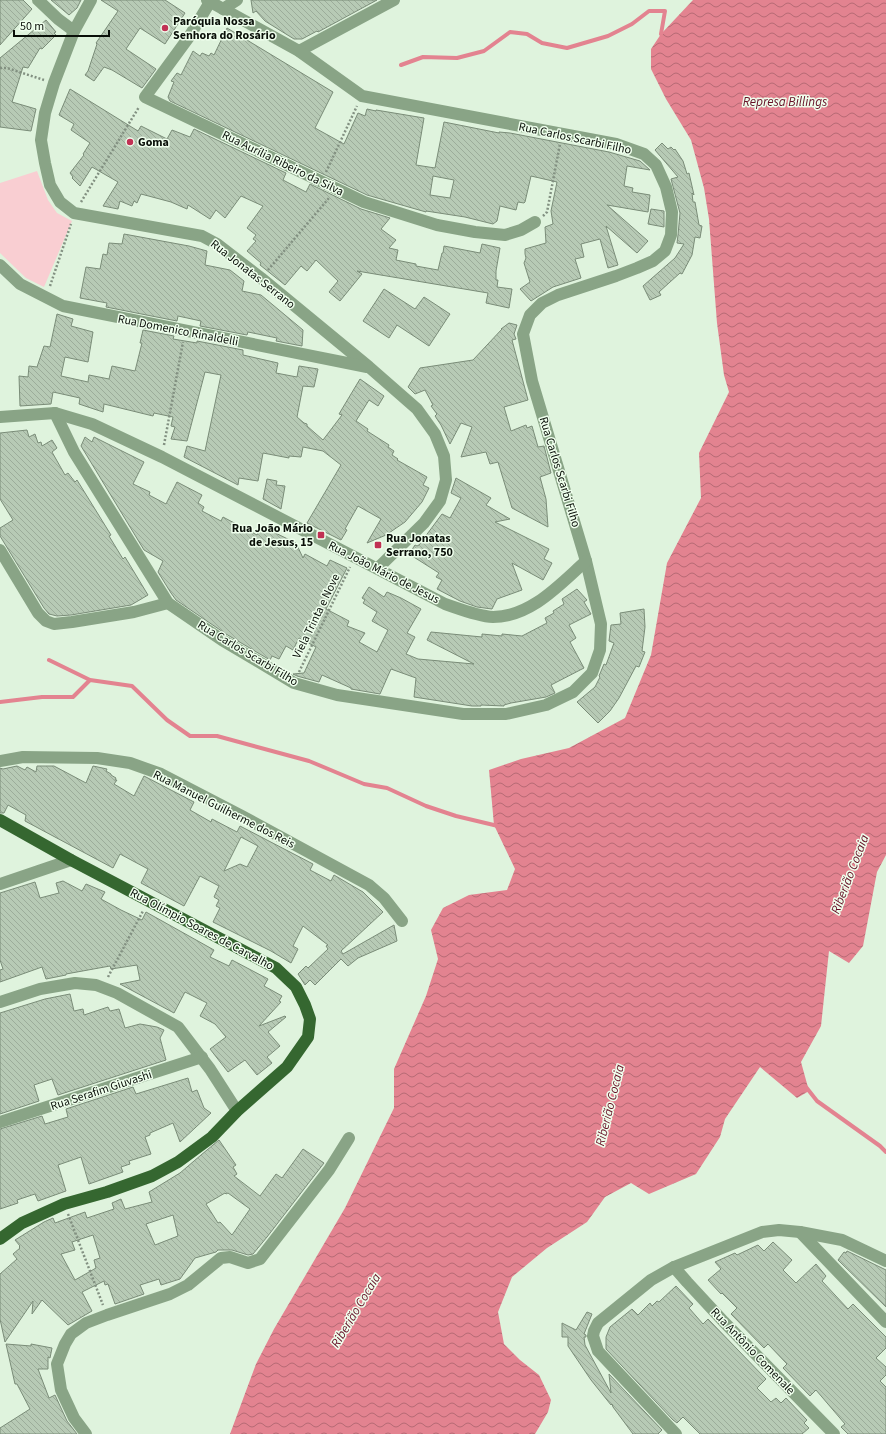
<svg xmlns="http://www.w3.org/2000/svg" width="886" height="1434" font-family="'Source Sans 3',sans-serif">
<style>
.green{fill:#f9ced2}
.water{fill:url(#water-waves)}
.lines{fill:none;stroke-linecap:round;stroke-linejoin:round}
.stream{stroke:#e38390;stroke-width:4}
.building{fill:url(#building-back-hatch);stroke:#7a8c78;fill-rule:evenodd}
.path{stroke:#829081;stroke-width:2.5;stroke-dasharray:2 2;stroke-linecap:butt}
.minor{stroke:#89a486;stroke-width:12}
.major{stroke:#356730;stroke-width:12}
.poi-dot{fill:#c13154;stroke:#efffed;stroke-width:1.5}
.labels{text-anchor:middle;stroke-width:3;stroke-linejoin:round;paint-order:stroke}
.poi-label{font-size:12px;font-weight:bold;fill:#090f08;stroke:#efffed;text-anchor:start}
.street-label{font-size:12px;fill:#090f08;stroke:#efffed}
.water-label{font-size:13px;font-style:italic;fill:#671127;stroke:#efffed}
</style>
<defs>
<pattern id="water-waves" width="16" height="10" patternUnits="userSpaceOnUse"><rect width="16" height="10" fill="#e38390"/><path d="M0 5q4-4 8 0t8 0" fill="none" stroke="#b66a74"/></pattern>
<pattern id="building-back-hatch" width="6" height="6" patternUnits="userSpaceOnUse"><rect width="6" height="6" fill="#b7cab5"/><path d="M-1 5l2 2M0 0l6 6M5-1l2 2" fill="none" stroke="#9cac9a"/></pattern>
</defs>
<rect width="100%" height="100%" fill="#dff3dd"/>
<path class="green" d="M37 171 48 200 57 213 72 221 44 287 26 278 0 253V183Z"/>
<path class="water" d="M693 0H886V855L877 872 863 946 849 963 829 951 821 1026 801 1062 809 1091 797 1098 760 1067 725 1119 720 1137 696 1174 649 1194 631 1183 605 1197 587 1222 547 1248 512 1277 498 1312 504 1344 520 1360 539 1375 551 1400 548 1412 535 1434H230L256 1364 274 1329 345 1208 394 1108V1069L426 996 438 959 431 930 443 908 469 895 507 890 515 869 494 825 489 770 521 759 569 748 625 718 651 655 667 563 701 498 699 453 729 392 724 375 717 323 709 219 704 188 691 140 666 99 651 69V49L661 34Z"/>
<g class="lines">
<g class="stream">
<path d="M401 65 423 57 457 58 484 51 510 32 527 34 542 43 567 48 608 36 632 24 649 11H665L661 34"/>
<path d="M49 660 90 680 132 686 167 720 190 736H217L309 761 364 784 387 788 426 806 456 816 498 826"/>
<path d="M0 702 42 697H73L90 680"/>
<path d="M806 1087 817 1101 880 1146 886 1152"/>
</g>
</g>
<g class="building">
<path d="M0 0H23L32 9 0 45Z"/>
<path d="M51 0H81L77 8 69 15Z"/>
<path d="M101 0H165L185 13 165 44 140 28 126 49 156 69 142 88 112 70 104 67 94 81 85 75 88 71 97 44 96 43 118 11Z"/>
<path d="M251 0H377L318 32 317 31 302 39H294L265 21 256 11 253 13Z"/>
<path d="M46 20 56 32 54 33 56 35 42 49 40 48 28 68 23 67 12 102 36 109 31 131 0 127V58Z"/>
<path d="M227 28 333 92 315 128 344 144 358 113 365 116 367 109 376 111V110L424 118 416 165 435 168 444 122 499 133V132L510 133 609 152 640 161 650 170 627 166 624 186 633 188 632 192 650 195 648 212 607 205 648 241 637 253 606 226 618 265 608 268 600 239 581 244 584 257 575 259 581 278 553 287 531 301 520 289 530 282 524 263 526 258 525 254V249L546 243 545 227 553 224 551 211 557 182 531 176 525 202 524 203 518 202 516 210 500 206 497 221 493 224 465 217 426 211V212L367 195 170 101 168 97 174 82 171 81 177 73 181 75 193 51 200 56 202 53 209 56 211 53 214 55ZM433 176 454 180 450 198 430 195Z"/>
<path d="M70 89 138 131 141 126 167 139 172 130 190 137 194 129 286 173 283 180 306 192 310 184 361 209 390 218 381 229 396 240 389 248 398 250 396 260 416 264V266L438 270 442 253H443L444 246 480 253 482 244 500 248 496 271V280H498L497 287 512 289 509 308 486 303 488 293 357 271 362 274 340 301 329 292 338 281 316 260 307 271 301 266 285 285 260 265 261 263 247 251 256 241 253 239 256 235 247 228 263 206 241 196 225 218 216 210 210 219 188 205 187 209 171 202 141 194 137 203 134 201 132 206 120 201 118 209 103 206 118 182 92 167 80 186 72 178 73 177 70 173 84 155 83 154 90 143 71 130 74 124 59 115Z"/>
<path d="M662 143 668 149 671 147 674 150 675 149 683 161 687 174 689 173 694 195 692 193 693 202H695L699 225 702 226 700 238 695 237 692 255 682 274 680 273 659 292 661 295 650 300 643 286 675 258 684 244 677 243 678 235 680 213 671 179 678 177 655 150Z"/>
<path d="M651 209 664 211V227L648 224Z"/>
<path d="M124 234 189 246 207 251 205 265 230 270 244 281 242 291 261 295 303 330 302 346 276 341 277 338 248 332 247 335 200 326 201 321 178 316 177 321 106 307 107 303 80 298 86 267 100 269 103 254 107 255 109 243 122 244Z"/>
<path d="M384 289 415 309 424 297 450 314 429 346 397 325 389 338 363 321Z"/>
<path d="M57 314 73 319 71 326 93 332 88 362 65 357 61 376 88 382 89 375 109 379 112 366 135 371 142 343H140L143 330 174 336 173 339 197 343V341L243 350V355L278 363 276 373 297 377 299 366 318 369 314 387 303 386 297 417 304 423 307 424V426L323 440 342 415 339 414 360 379 384 396 378 406 369 400 356 421 368 429 367 431 389 445 388 447 394 451 392 455 398 459 397 460 427 477 423 485 429 488 422 502 405 522 386 535 367 543 381 519 358 506 345 529 347 530 341 540 307 523 341 465 323 451 303 447 301 457 289 456V458L263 453 258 481 239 478 238 485 184 457 187 446 205 451 221 375 205 372 187 441 171 439 175 427 171 426 173 417 154 413 153 416 104 404 103 412 79 404 80 398 53 392 51 404 20 406 19 376 28 377 29 366 37 367 44 346 50 347Z"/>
<path d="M509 323 517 325 514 334 516 339 512 340 528 400 504 407 511 431 526 425 527 428 532 426 538 447 544 446 551 473 540 477 546 499 548 527 512 508 498 462 490 464 486 452 461 457 472 427 461 423 450 444 441 425 435 416 437 414 431 406 433 405 425 390 415 394 408 387 420 368 473 360 502 329H501Z"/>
<path d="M27 430 29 437 35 434 38 443 41 442 42 446 52 440 57 448 52 452 65 475 68 473 75 482 77 480 111 535 109 536 123 559 125 557 148 595 131 605 71 615 57 616 49 614 44 608 0 536V528L13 520 0 499V433Z"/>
<path d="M85 437 92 442 94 437 144 462 133 484 150 492 149 495 166 504 177 482 202 495 198 503 204 507 202 511 221 521 223 517 257 535 261 526 296 543 303 558 305 554 327 566 330 560 347 568 326 609 349 621 347 626 365 633 359 642 377 652 388 630 372 621 377 612 363 603 365 600 362 598 369 587 384 597 387 592 401 598 421 609 407 633 415 637 406 654 418 659 474 664 427 640 431 632 482 637V634L502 636V634L522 636 547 623 545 618 554 613 553 611 564 604 562 599 577 589 587 600 584 602 591 614 569 625 576 638 570 642 584 668 551 685 555 693 546 697 511 703 504 705V706L481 705V706H472L414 697 416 678 391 669 380 694 351 689V688L322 675 319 682 297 676 293 674 304 673 316 647 299 638 293 650 286 646 279 659 272 656 270 660 226 634 176 600 171 593 158 572 163 561 144 550 81 446Z"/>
<path d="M456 478 491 498 486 505 510 519 495 522 549 549 544 559 552 563 543 580 512 563 522 590 497 599 492 609 477 607 460 601 437 589 442 580 436 577 439 573 409 554 415 545 417 546 419 545 442 514 450 518 461 498 451 493Z"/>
<path d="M267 479 277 481 276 485 285 486 281 509 263 499Z"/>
<path d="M644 609 645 627 642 651 645 652 639 667 636 666 619 698 610 711 598 723 577 702 595 687 600 677 599 676 604 664 606 665 614 643 609 641 611 625 621 624 620 613Z"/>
<path d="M17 766 25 770 27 767 36 772 37 766H54L86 783 93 766 107 769 106 771 111 774V775L116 778 115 780H117L114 784 134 796 144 776 194 802 190 810 211 822 212 819 237 832 240 826 313 864 310 870 331 881 334 875 363 892 383 912 341 951 343 954 394 925 397 941 358 958 348 966 341 959 315 985 310 980 305 985 298 974 306 966 308 968 328 949 326 946 328 945 303 926 293 946 298 949 291 963 271 951 213 922 220 908 216 906 219 900 214 897 219 886 200 876 184 906 141 883 148 869 120 854 113 868 25 821 26 815 8 805 4 813H0V768L3 769ZM241 837 258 846 247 867 240 864 224 871Z"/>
<path d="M63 881 82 891 86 884 105 892 101 899 121 910 142 920 146 912 214 950 210 957 229 966 232 960 268 979 264 986 282 996 279 1001 281 1002 259 1026 285 1016 286 1017 268 1032 280 1046 267 1057 272 1063 257 1075 245 1060 228 1072 210 1049 226 1037 215 1024 200 1016 207 1003 185 992 174 1013 120 984 140 980 137 965 111 969 110 966 66 974V975L46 979 42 967 0 982V970L3 969 0 960V893L35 882 40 898 59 893 56 883Z"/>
<path d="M70 994 74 1011 83 1009 84 1015 108 1007 110 1011 119 1009 125 1028 140 1024 157 1027 164 1030 160 1038 166 1060 58 1095 52 1079 34 1085 39 1101 0 1114V1013L45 999Z"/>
<path d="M188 1078 192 1092 197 1090 204 1108 211 1113 180 1142 173 1123 150 1133V1135L145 1137 151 1154 129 1161 130 1164 121 1167 123 1172 89 1184 81 1157 58 1165 66 1191 38 1201 35 1194 17 1200 18 1203 0 1209V1129L42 1116 45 1124 68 1117 66 1109 133 1087 136 1094Z"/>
<path d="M219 1140 236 1165 233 1167 237 1174 234 1176 260 1196 276 1174 282 1178 303 1149 324 1163 267 1237 253 1254 248 1255 232 1250H218L216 1252 195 1258 180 1279 161 1285 159 1279 140 1285 144 1294 115 1304 108 1284 105 1285 104 1281 82 1292 92 1311 68 1325 42 1300 32 1314 33 1301 5 1342 0 1319V1274L17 1259 13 1254 20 1248 19 1247 20 1246 15 1240 44 1222 53 1218 55 1223 85 1212 87 1218 114 1209 112 1203 121 1199 125 1209 152 1202 149 1192 180 1173 201 1155ZM225 1193 226 1194 228 1193 250 1209 232 1235 220 1222 218 1223 206 1204ZM173 1215 178 1236 155 1245 146 1224ZM93 1235 100 1258 94 1260 96 1268 75 1280 61 1254 75 1250 72 1242Z"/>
<path d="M773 1242 792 1260 783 1270 796 1283 816 1264 826 1276 822 1281 848 1309 853 1304 886 1337V1348L876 1358 886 1367V1375L880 1381 886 1387V1434H848L841 1427 845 1424 816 1390 810 1396 783 1368 787 1364 768 1344 764 1348 731 1314 737 1308 722 1293 721 1294 708 1280 721 1269 715 1262 735 1253 737 1255 758 1245 764 1251Z"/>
<path d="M847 1251 886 1270V1307L838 1260 844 1252 846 1253Z"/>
<path d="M676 1286 693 1304 689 1308 703 1324 708 1319 766 1379 757 1388 771 1402 776 1398 781 1403 786 1398 807 1420 804 1423 809 1428 802 1434H700L683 1417 677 1423 673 1420 606 1349V1337L610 1327 632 1309 638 1315 650 1303 652 1306 657 1301 659 1302Z"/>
<path d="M587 1312 592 1314 584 1334 586 1335V1337H584L585 1345 611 1393 609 1374 662 1430 658 1434H633L613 1407 612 1404 611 1405 591 1380 568 1346V1337H562V1323L576 1330Z"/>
<path d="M6 1344 31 1346V1344L52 1348 50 1358 48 1357V1369H38L49 1398 55 1395 67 1421 77 1434H0V1428L30 1409 17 1384H15Z"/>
</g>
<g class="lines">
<g class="path">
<path d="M0 68H7L44 80"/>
<path d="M326 172 357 106"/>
<path d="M81 202 139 107"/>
<path d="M543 216 547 212 560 144"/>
<path d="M268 270 329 198"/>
<path d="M50 286 71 224"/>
<path d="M164 445 183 342"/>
<path d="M299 672 350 567"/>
<path d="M108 977 143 911"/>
<path d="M68 1214 103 1305"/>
</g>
<g class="minor">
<path d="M38 0 58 19 74 31"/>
<path d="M91 0 74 31 54 83 45 113 41 140 45 163 50 185 60 202 74 213 202 236 217 244 261 278 369 367 417 409 435 434 444 456 446 480 440 501 424 523 378 568"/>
<path d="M210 2 189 37 145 97 364 202 437 225 475 232 505 235 521 230 535 222"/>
<path d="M223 9 237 0"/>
<path d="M299 51 394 0"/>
<path d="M0 265 20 284 63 306 367 367"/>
<path d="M55 413 74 452 168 603 222 640 294 683 337 695 463 714H506L546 705 573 692 592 673 600 650 601 624 586 561 532 381 523 334 530 315 542 303 558 295 616 276 637 268 653 261 665 251 671 235 672 212 666 187 656 165 644 154 616 144 362 96 299 51 207 0"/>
<path d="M0 417 55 413 92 424 162 457 445 604C460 609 477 616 493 617 531 617 560 584 586 561"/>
<path d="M0 550 38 613 46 621 54 624 72 622 134 612 168 603"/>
<path d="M0 761 23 757 97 758 130 763 161 774 242 816 369 885 384 898 402 921"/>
<path d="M0 884 71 860"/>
<path d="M0 1002 40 989 75 983 96 985 117 993 178 1027 210 1069 237 1111"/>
<path d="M0 1122 202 1057"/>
<path d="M800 1232 886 1322"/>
<path d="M674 1267 687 1282 724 1322 834 1434"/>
<path d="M86 1434 74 1418 61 1390 57 1364 65 1344 71 1334 86 1323 107 1315 170 1294 188 1285 221 1258 230 1257 248 1263 260 1259 329 1170 349 1138"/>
<path d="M676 1434 598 1351 593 1336 594 1331 598 1323 651 1280 674 1267 762 1232 779 1230 800 1232 842 1240 886 1261"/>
</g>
<path class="major" d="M0 820 71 860 276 968 296 987 305 1005 310 1019 308 1037 287 1067 237 1111 212 1137 178 1162 152 1176 107 1192 64 1204 22 1223 0 1239"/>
</g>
<g class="poi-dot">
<circle cx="165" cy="28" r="4"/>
<circle cx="130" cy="142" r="4"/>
<rect x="317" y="531" width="8" height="8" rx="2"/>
<rect x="374" y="541" width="8" height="8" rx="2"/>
</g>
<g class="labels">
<g class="poi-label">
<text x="173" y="25">Paróquia Nossa<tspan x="173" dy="14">Senhora do Rosário</tspan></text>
<text x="138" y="146">Goma</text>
<text x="313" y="532" text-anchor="end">Rua João Mário<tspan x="313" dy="14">de Jesus, 15</tspan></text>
<text x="386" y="542">Rua Jonatas<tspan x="386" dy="14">Serrano, 750</tspan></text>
</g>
<g class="street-label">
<text transform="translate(575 138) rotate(12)" y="4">Rua Carlos Scarbi Filho</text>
<text transform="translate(283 163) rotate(26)" y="4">Rua Aurília Ribeiro da Silva</text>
<text transform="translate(253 274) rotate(38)" y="4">Rua Jonatas Serrano</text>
<text transform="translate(178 330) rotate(11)" y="4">Rua Domenico Rinaldelli</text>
<text transform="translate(560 472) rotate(73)" y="4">Rua Carlos Scarbi Filho</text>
<text transform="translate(384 572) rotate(27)" y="4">Rua João Mário de Jesus</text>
<text transform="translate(316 616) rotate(-64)" y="4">Viela Trinta e Nove</text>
<text transform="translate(248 653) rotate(31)" y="4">Rua Carlos Scarbi Filho</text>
<text transform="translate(224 809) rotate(27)" y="4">Rua Manuel Guilherme dos Reis</text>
<text transform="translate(202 929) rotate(28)" y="4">Rua Olímpio Soares de Carvalho</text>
<text transform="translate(101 1090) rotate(-18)" y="4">Rua Serafim Giuvashi</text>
<text transform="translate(753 1351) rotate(46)" y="4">Rua Antônio Comenale</text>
</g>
<g class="water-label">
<text x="785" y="106">Represa Billings</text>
<text transform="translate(849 874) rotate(-69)" y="5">Riberião Cocaia</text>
<text transform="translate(609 1105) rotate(-76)" y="5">Riberião Cocaia</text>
<text transform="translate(355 1310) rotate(-59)" y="5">Riberião Cocaia</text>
</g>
</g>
<path d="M14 30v6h95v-6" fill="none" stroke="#090f08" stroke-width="2"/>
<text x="20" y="30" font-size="12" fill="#090f08" stroke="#efffed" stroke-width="3" paint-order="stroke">50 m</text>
</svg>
